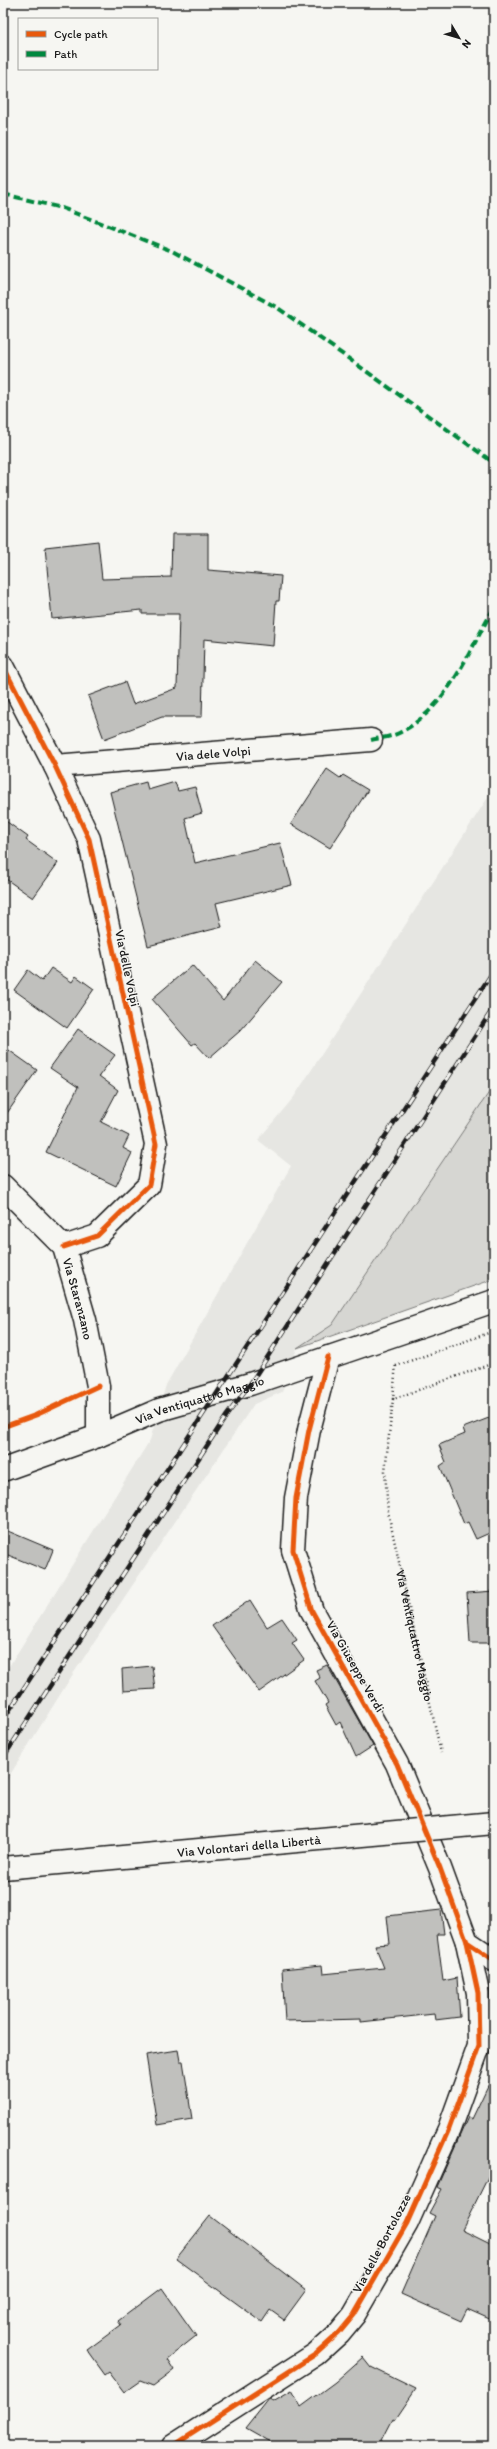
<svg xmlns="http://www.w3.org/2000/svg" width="497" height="2449" font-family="Itim,sans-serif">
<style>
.built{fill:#e6e6e2}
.green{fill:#d6d6d2;stroke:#797977}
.building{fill:#c0c0bd;stroke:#1c1c1c}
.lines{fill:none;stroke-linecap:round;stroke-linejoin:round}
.street-casing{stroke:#1c1c1c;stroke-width:25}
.secondary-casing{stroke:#1c1c1c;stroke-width:25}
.path{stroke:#1c1c1c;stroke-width:2.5;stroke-dasharray:1 3;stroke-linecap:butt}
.street{stroke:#f6f6f2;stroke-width:22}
.secondary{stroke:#f6f6f2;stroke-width:22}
.rail-casing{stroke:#1c1c1c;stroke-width:4.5}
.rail{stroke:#f6f6f2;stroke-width:3;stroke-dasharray:9;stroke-linecap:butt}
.primary-bridge-casing{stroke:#1c1c1c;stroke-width:25;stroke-linecap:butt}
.primary-bridge{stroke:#f6f6f2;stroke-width:22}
.quiet{stroke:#00873e;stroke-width:4;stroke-dasharray:8 4;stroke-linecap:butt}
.cycleway-casing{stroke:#f6f6f2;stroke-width:8}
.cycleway{stroke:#e8590c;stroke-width:5}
.labels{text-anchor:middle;stroke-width:3;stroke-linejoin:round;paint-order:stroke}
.street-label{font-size:13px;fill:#1c1c1c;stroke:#f6f6f2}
</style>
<rect width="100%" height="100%" fill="#f6f6f2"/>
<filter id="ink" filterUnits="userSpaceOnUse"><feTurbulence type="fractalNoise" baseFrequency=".025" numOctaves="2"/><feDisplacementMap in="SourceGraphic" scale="8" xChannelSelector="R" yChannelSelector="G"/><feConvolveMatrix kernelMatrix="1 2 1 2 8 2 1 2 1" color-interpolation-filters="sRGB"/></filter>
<g filter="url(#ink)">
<path class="built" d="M494 788V1087L332 1325 297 1348 282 1392 254 1404 73 1674 3 1786V1676L150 1440 166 1385 291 1166 258 1140 294 1097Z"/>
<path class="green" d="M494 1085V1279L297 1348 332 1325Z"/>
<g class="building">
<path d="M172 534H208V570L281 576 279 601H276L273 646 204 639 202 717H162L104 739 88 696 125 682 133 704 177 688 179 614H142V610L52 619 45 547 98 541 102 579 171 577Z"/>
<path d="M327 769 340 778 343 775 368 790 330 848 291 824Z"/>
<path d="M146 782 148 790 175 782 178 791 195 787 202 813 185 818 195 863 280 843 292 885 216 903 222 927 148 946 110 792Z"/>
<path d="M3 819 28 837 26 840 58 863 33 898 3 877Z"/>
<path d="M255 960 282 982 240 1031 209 1058 195 1043 192 1045 152 999 192 965 223 1001Z"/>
<path d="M51 968 72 982 76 976 94 989 67 1028 14 990 28 970 42 981Z"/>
<path d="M78 1029 115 1055 99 1076 118 1090 101 1122 129 1136 123 1148 132 1153 116 1186 46 1152 78 1087 50 1068Z"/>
<path d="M3 1046 37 1070 3 1119Z"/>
<path d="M494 1416V1531L476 1539 468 1522 464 1524 440 1466 446 1462 439 1445 465 1434 463 1428Z"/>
<path d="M3 1529 53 1550 45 1570 3 1553Z"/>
<path d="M494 1591V1643H470L467 1593Z"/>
<path d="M250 1600 267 1627 282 1618 297 1640 292 1643 304 1660 259 1692 212 1626Z"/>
<path d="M327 1665 373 1746 356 1757 340 1722 336 1725 325 1705 328 1703 315 1681 320 1678 316 1670Z"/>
<path d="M152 1666 155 1689 123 1691 122 1669Z"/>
<path d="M441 1910 444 1934H437L443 1981 457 1978 460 2017 435 2020 434 2014 361 2022V2019L285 2021 282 1969 322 1965 323 1974 384 1968 375 1945 390 1944 387 1916Z"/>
<path d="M178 2050 180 2061H183L192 2119 157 2125 146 2055Z"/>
<path d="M494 2073V2165L462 2230 494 2246V2321L467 2309 461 2321 401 2294 435 2216 429 2213 442 2189 437 2187 468 2117 472 2119Z"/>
<path d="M210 2216 306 2290 284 2320 270 2310 262 2322 176 2259Z"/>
<path d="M162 2288 196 2336 167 2359 174 2370 153 2386 140 2381 124 2392 109 2372 105 2375 87 2350 121 2325 118 2321Z"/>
<path d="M363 2357 371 2367 416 2389 395 2420 393 2419 379 2446H278L246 2428 269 2399 273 2401 292 2390 301 2407 335 2382Z"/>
</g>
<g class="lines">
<g class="street-casing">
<g id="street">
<path d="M3 666 55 766 89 839 156 1144 149 1185 97 1236 64 1247"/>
<path id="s2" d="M55 766 371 740"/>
<path d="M328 1357 309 1430 296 1498 293 1550 312 1611 397 1764 440 1868 467 1942 494 1960"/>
<path d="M173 2446 316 2354 339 2333 354 2315 407 2223 449 2129 479 2046 478 1993 467 1942"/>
</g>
</g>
<g class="secondary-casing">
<g id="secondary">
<path id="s3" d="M3 1186 64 1247 85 1320 98 1386V1436"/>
<path id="s4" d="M3 1470 98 1436 159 1410 250 1384 494 1301"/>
</g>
</g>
<g class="path">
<path d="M396 1362 393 1399 494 1363"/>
<path d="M396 1366 494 1331"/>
<path id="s1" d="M393 1399 385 1471 388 1512 441 1753"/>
</g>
<use href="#street" class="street"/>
<use href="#secondary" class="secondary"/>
<g class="rail-casing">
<g id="rail">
<path d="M3 1720 494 970"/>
<path d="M3 1758 227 1415 250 1384 494 1007"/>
</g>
</g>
<use href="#rail" class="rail"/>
<g class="primary-bridge-casing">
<g id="primary-bridge">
<path id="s5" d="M3 1868 494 1823"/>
</g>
</g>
<use href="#primary-bridge" class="primary-bridge"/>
<g class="quiet">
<path d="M3 194 62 208 172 251 278 308 494 463"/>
<path d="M371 740C380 738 392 737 401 732 448 707 468 652 494 608"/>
</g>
<g class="cycleway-casing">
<g id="cycleway">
<path d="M3 666 55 766 89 839 156 1144 149 1185 97 1236 64 1247"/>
<path d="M328 1357 309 1430 296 1498 293 1550 312 1611 397 1764 440 1868 467 1942 494 1960"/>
<path d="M3 1427 36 1415 98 1386"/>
<path d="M173 2446 316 2354 339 2333 354 2315 407 2223 449 2129 479 2046 478 1993 467 1942"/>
</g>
</g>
<use href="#cycleway" class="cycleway"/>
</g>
</g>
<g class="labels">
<g class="street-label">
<text dy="5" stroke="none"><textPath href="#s2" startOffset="159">Via dele Volpi</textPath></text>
<text transform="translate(128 968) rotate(78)" y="5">Via delle Volpi</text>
<text dy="5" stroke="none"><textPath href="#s3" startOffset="140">Via Staranzano</textPath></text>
<text dy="5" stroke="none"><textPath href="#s4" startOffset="209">Via Ventiquattro Maggio</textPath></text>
<text dy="5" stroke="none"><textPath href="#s1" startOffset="240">Via Ventiquattro Maggio</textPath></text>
<text transform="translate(356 1666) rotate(60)" y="5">Via Giuseppe Verdi</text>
<text dy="5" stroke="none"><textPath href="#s5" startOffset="247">Via Volontari della Libertà</textPath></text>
<text transform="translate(381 2243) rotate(-62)" y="5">Via delle Bortolozze</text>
</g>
</g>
<rect width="497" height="2449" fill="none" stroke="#f6f6f2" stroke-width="16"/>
<rect x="8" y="8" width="481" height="2433" fill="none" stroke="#1c1c1c" stroke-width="1.5" filter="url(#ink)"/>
<rect x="18" y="18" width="140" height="52" fill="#f6f6f2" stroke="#9f9f9c"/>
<rect x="26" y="31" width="20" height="6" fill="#e8590c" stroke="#9f9f9c"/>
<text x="54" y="38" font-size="12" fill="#1c1c1c">Cycle path</text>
<rect x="26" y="51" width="20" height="6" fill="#00873e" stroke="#9f9f9c"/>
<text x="54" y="58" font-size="12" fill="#1c1c1c">Path</text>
<g transform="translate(459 38) rotate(128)" stroke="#f6f6f2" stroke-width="3" paint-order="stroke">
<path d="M0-3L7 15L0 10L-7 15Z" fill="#1c1c1c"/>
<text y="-6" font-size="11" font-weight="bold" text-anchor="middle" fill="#1c1c1c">N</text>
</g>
</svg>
